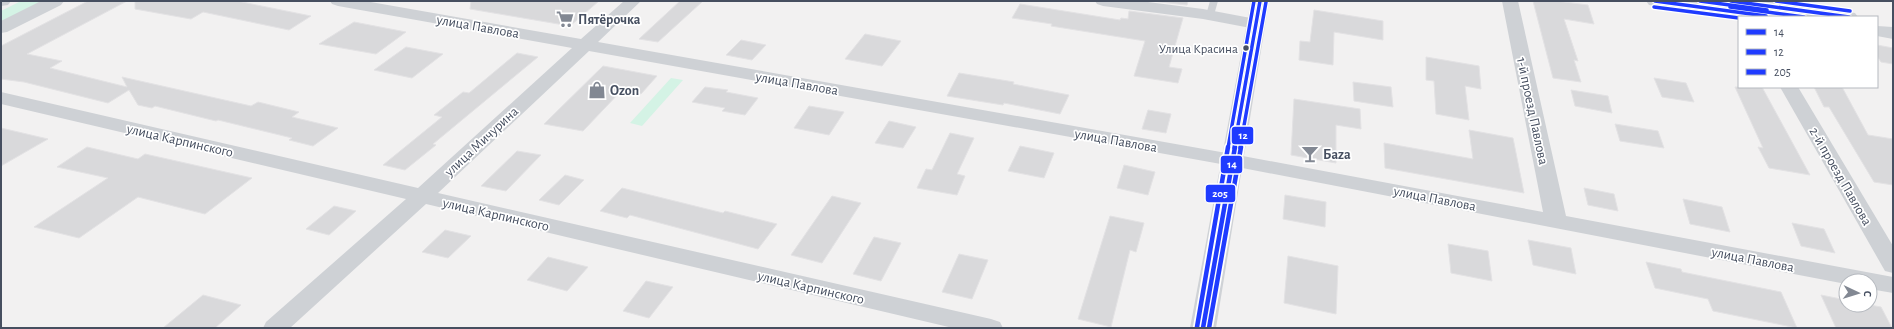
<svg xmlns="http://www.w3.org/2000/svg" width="1894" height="329" font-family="'Alegreya Sans',sans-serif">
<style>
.green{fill:#d4f3e5}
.building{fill:#d9d9db;stroke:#e3e2e4}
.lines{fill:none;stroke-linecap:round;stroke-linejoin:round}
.lane{fill:#ced1d5;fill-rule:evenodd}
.street{fill:#ced1d5;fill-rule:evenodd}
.secondary{fill:#cfd2d6;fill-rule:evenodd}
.bus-1-far1-casing{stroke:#fff;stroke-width:6}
.bus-1-casing{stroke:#fff;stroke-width:8}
.bus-2-far1-casing{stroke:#fff;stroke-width:6}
.bus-2-casing{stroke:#fff;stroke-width:8}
.bus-3-far1-casing{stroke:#fff;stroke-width:6}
.bus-3-casing{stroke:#fff;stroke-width:8}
.bus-1-far1{stroke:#1f3bff;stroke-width:3.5}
.bus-1{stroke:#1f3bff;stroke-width:4.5}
.bus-2-far1{stroke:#1f3bff;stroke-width:3.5}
.bus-2{stroke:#1f3bff;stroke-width:4.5}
.bus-3-far1{stroke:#1f3bff;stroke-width:3.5}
.bus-3{stroke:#1f3bff;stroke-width:4.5}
.bus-dot{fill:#464f60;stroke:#fff;stroke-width:1.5}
.labels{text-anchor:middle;stroke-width:3.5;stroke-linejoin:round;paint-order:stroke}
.bus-label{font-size:13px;fill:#464f60;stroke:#fff;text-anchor:end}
.poi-label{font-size:14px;font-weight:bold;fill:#464f60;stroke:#fff;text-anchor:start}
.street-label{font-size:14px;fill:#464f60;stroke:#fff}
.line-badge{stroke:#fff;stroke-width:1.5}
.badge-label{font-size:11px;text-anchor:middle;font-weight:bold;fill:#fff}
</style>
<rect width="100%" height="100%" fill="#f2f1f1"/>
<g class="green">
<path d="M21 1H47L1 24V11Z"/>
<path d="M671 78 683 80 642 126 630 123Z"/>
</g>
<g class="building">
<path d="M88 1H127L27 54 62 61 50 68 127 87 122 77 251 106 258 102 299 112 292 117 338 128 313 146 289 140 292 138 218 120 216 121 155 106 152 108 138 105 129 90 108 103 24 82 1 79V46Z"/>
<path d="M135 1H237L311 16 289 30 203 12 191 19 135 9Z"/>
<path d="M471 1H599L570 26 470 9Z"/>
<path d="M680 1H703L658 42 639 39Z"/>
<path d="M1152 1H1188L1187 5Z"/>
<path d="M1533 1H1556L1588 5 1594 24 1564 19 1578 61 1574 60 1581 82 1553 78Z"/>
<path d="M1020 4 1120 20 1121 18 1128 19 1129 11 1183 18 1169 67 1182 69 1178 83 1134 76 1145 41 1051 26 1052 24 1012 18Z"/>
<path d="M1314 10 1383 21V40L1334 32 1333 65 1299 60 1300 41 1310 42Z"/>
<path d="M354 22 406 32 376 54 319 44Z"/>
<path d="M865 34 901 41 882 66 845 59Z"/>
<path d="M741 40 766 45 752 60 726 55Z"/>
<path d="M1877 45 1893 48V64L1881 62 1877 56Z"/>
<path d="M406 47 443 54 412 78 374 70Z"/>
<path d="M517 53 538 57 433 144 436 145 405 170 383 165 442 117 434 115 463 92 469 93Z"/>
<path d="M1426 57 1479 66 1481 89 1465 86 1469 120 1436 114 1434 81 1426 80Z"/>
<path d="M603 66 657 76 641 94 622 90 583 131 544 124Z"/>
<path d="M959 73 1014 82 1013 84 1069 95 1060 114 1004 103 1003 105 947 96Z"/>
<path d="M1654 78 1686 83 1694 102 1662 97Z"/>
<path d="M1353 82 1391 87 1393 107 1354 101Z"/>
<path d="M705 87 728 90 726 92 758 98 745 115 722 111 725 108 692 102Z"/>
<path d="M1735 87H1762L1810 175 1769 168 1758 147 1763 148Z"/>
<path d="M1814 87H1842L1868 135 1893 139V185L1874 182 1829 107H1824Z"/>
<path d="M1571 90 1608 96 1612 113 1575 106Z"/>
<path d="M1294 99 1360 109 1361 129 1336 125V163L1291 155Z"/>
<path d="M809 106 844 112 829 135 794 128Z"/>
<path d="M1148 110 1171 114 1166 133 1142 129Z"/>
<path d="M889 121 916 127 903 148 875 143Z"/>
<path d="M1615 124 1658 131 1664 148 1620 141Z"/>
<path d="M1 128 48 139 1 166Z"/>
<path d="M1469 130 1513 138 1524 193 1385 168 1384 143 1473 159Z"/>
<path d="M950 133 974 138 957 174 965 176 957 195 917 188 926 169 932 170Z"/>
<path d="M1020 146 1054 153 1044 178 1008 171Z"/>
<path d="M87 147 138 159 145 154 252 178 205 214 138 197 79 238 34 227 108 178 57 167Z"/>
<path d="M517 151 541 155 506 191 481 186Z"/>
<path d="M1124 165 1155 172 1148 195 1117 188Z"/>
<path d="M565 175 584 180 559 205 539 200Z"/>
<path d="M622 188 723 213 725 211 777 224 758 249 630 215 627 218 600 211Z"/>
<path d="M1584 188 1614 194 1618 211 1588 205Z"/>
<path d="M1285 195 1326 202 1325 227 1283 219Z"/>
<path d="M832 196 861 203 822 263 791 255Z"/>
<path d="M1683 199 1722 207 1730 232 1690 224Z"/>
<path d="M334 206 356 211 329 235 306 229Z"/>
<path d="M1110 216 1144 223 1136 252 1130 250 1111 327 1078 319Z"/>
<path d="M1792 223 1824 229 1835 253 1801 246Z"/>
<path d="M445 230 471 236 448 258 422 252Z"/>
<path d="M874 237 901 243 881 281 853 274Z"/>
<path d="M1528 240 1571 248 1576 274 1533 265Z"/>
<path d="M1448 244 1488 251 1492 281 1451 273Z"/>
<path d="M959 254 988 260 972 299 942 292Z"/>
<path d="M1288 256 1338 266 1336 314 1284 303Z"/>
<path d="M548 257 588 267 567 291 527 280Z"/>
<path d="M1646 262 1681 269 1682 272 1781 292 1797 328 1713 311 1708 299 1655 288Z"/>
<path d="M646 281 673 287 649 318 623 311Z"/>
<path d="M203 295 241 305 215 328H163Z"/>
<path d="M1821 295 1846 300V305H1870L1881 307 1892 328H1836Z"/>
</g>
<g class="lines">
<path class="lane" d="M1210 1H1218L1214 15 1210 17 1206 15Z"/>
<g class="street">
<path d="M330 1H365L581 39 624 1H641L598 42 1232 154 1543 212 1502 1H1518L1566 216 1893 277V293L1870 289V281H1846V284L1232 166 589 51 438 193 991 319 1000 322 1003 328H953L426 204 290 328H263L266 322 406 199 1 104V92L418 188 572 48 338 6 332 4Z"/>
<path d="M1095 1H1140L1203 9 1256 19 1262 21 1264 24 1262 27 1256 29 1203 19 1103 6 1097 4Z"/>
<path d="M1780 87H1798L1893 246V273L1885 271Z"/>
</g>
<g class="secondary">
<path d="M1 1H11L8 5 1 6Z"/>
<path d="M41 1H64L61 5 7 32 1 33V21Z"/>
<path d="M1251 1H1269L1216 328H1190Z"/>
<path d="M1646 1H1696L1725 5 1722 1H1770L1849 12 1855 13 1858 17H1810L1753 9 1756 13 1753 17H1739L1655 6 1649 5Z"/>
<path d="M1877 26 1893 27V39L1877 36Z"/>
</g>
<g class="bus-1-far1-casing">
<g id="bus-1-far1">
<path d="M1655 1 1766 16"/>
<path d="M1731 1 1849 17"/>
<path d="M1234 148 1260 1"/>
</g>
</g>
<g class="bus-1-casing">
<path id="bus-1" d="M1203 328 1235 147"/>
</g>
<g class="bus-2-far1-casing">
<g id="bus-2-far1">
<path d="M1654 7 1739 18"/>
<path d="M1730 7 1804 17"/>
<path d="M1240 148 1266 2"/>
</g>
</g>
<g class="bus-2-casing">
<path id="bus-2" d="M1209 328 1241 147"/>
</g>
<g class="bus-3-far1-casing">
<g id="bus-3-far1">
<path d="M1700 1 1767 10"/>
<path d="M1776 1 1850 11"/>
<path d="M1228 148 1254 1"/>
</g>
</g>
<g class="bus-3-casing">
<path id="bus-3" d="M1197 327 1228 147"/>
</g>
<use href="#bus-1-far1" class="bus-1-far1"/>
<use href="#bus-1" class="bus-1"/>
<use href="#bus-2-far1" class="bus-2-far1"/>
<use href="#bus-2" class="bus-2"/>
<use href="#bus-3-far1" class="bus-3-far1"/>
<use href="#bus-3" class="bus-3"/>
</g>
<defs>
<g id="supermarket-bare" transform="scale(1.38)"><path d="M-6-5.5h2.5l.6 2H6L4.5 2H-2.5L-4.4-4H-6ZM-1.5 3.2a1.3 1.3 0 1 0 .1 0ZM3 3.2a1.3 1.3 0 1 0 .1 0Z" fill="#828893" stroke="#fff" stroke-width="2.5" paint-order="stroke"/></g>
<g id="shop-bare" transform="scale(1.38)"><path d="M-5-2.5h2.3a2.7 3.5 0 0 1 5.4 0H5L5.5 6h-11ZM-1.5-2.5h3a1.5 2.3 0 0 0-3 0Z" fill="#828893" stroke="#fff" stroke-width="2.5" paint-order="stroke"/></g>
<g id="bar-bare" transform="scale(1.38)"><path d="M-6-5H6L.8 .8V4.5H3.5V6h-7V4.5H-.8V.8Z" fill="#828893" stroke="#fff" stroke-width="2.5" paint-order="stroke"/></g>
</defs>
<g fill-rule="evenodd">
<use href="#supermarket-bare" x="565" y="19"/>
<use href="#shop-bare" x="597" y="90"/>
<use href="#bar-bare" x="1310" y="154"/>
</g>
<circle class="bus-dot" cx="1246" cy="48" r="3.5"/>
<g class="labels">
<g class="bus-label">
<text x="1238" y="53">Улица Красина</text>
</g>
<g class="poi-label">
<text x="578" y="24">Пятёрочка</text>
<text x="610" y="95">Ozon</text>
<text x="1323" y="159">Баza</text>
</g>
<g class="street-label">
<text transform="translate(478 26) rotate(10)" y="5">улица Павлова</text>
<text transform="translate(797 83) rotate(10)" y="5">улица Павлова</text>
<text transform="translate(1533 111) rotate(78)" y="5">1-й проезд Павлова</text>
<text transform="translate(180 140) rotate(13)" y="5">улица Карпинского</text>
<text transform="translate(1116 140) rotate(10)" y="5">улица Павлова</text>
<text transform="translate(481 141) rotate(-43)" y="5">улица Мичурина</text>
<text transform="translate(1841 176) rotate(60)" y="5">2-й проезд Павлова</text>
<text transform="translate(1435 198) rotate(11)" y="5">улица Павлова</text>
<text transform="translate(496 214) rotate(13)" y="5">улица Карпинского</text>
<text transform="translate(1753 259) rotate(11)" y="5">улица Павлова</text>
<text transform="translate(811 287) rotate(13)" y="5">улица Карпинского</text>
</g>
</g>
<g class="line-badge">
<rect x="1231" y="126" width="23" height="19" rx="4" fill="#1f3bff"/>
<rect x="1220" y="155" width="23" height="19" rx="4" fill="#1f3bff"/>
<rect x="1205" y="184" width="31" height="19" rx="4" fill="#1f3bff"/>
</g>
<g class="badge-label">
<text x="1243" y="139">12</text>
<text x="1232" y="168">14</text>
<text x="1220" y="197">205</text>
</g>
<rect width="1894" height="329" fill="none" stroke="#464f60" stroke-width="4"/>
<rect x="1738" y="16" width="140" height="72" fill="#ffffff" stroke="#b5b9bf"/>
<rect x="1746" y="29" width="20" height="6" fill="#1f3bff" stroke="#b5b9bf"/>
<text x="1774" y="36" font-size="12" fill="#464f60">14</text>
<rect x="1746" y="49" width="20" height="6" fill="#1f3bff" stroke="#b5b9bf"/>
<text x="1774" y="56" font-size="12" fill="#464f60">12</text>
<rect x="1746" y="69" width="20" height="6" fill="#1f3bff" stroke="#b5b9bf"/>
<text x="1774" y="76" font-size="12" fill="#464f60">205</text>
<g transform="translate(1858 293) rotate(94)"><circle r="19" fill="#ffffff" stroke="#b5b9bf"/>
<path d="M0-3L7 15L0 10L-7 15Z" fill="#828893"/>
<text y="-6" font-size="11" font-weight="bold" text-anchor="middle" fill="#464f60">С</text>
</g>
</svg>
